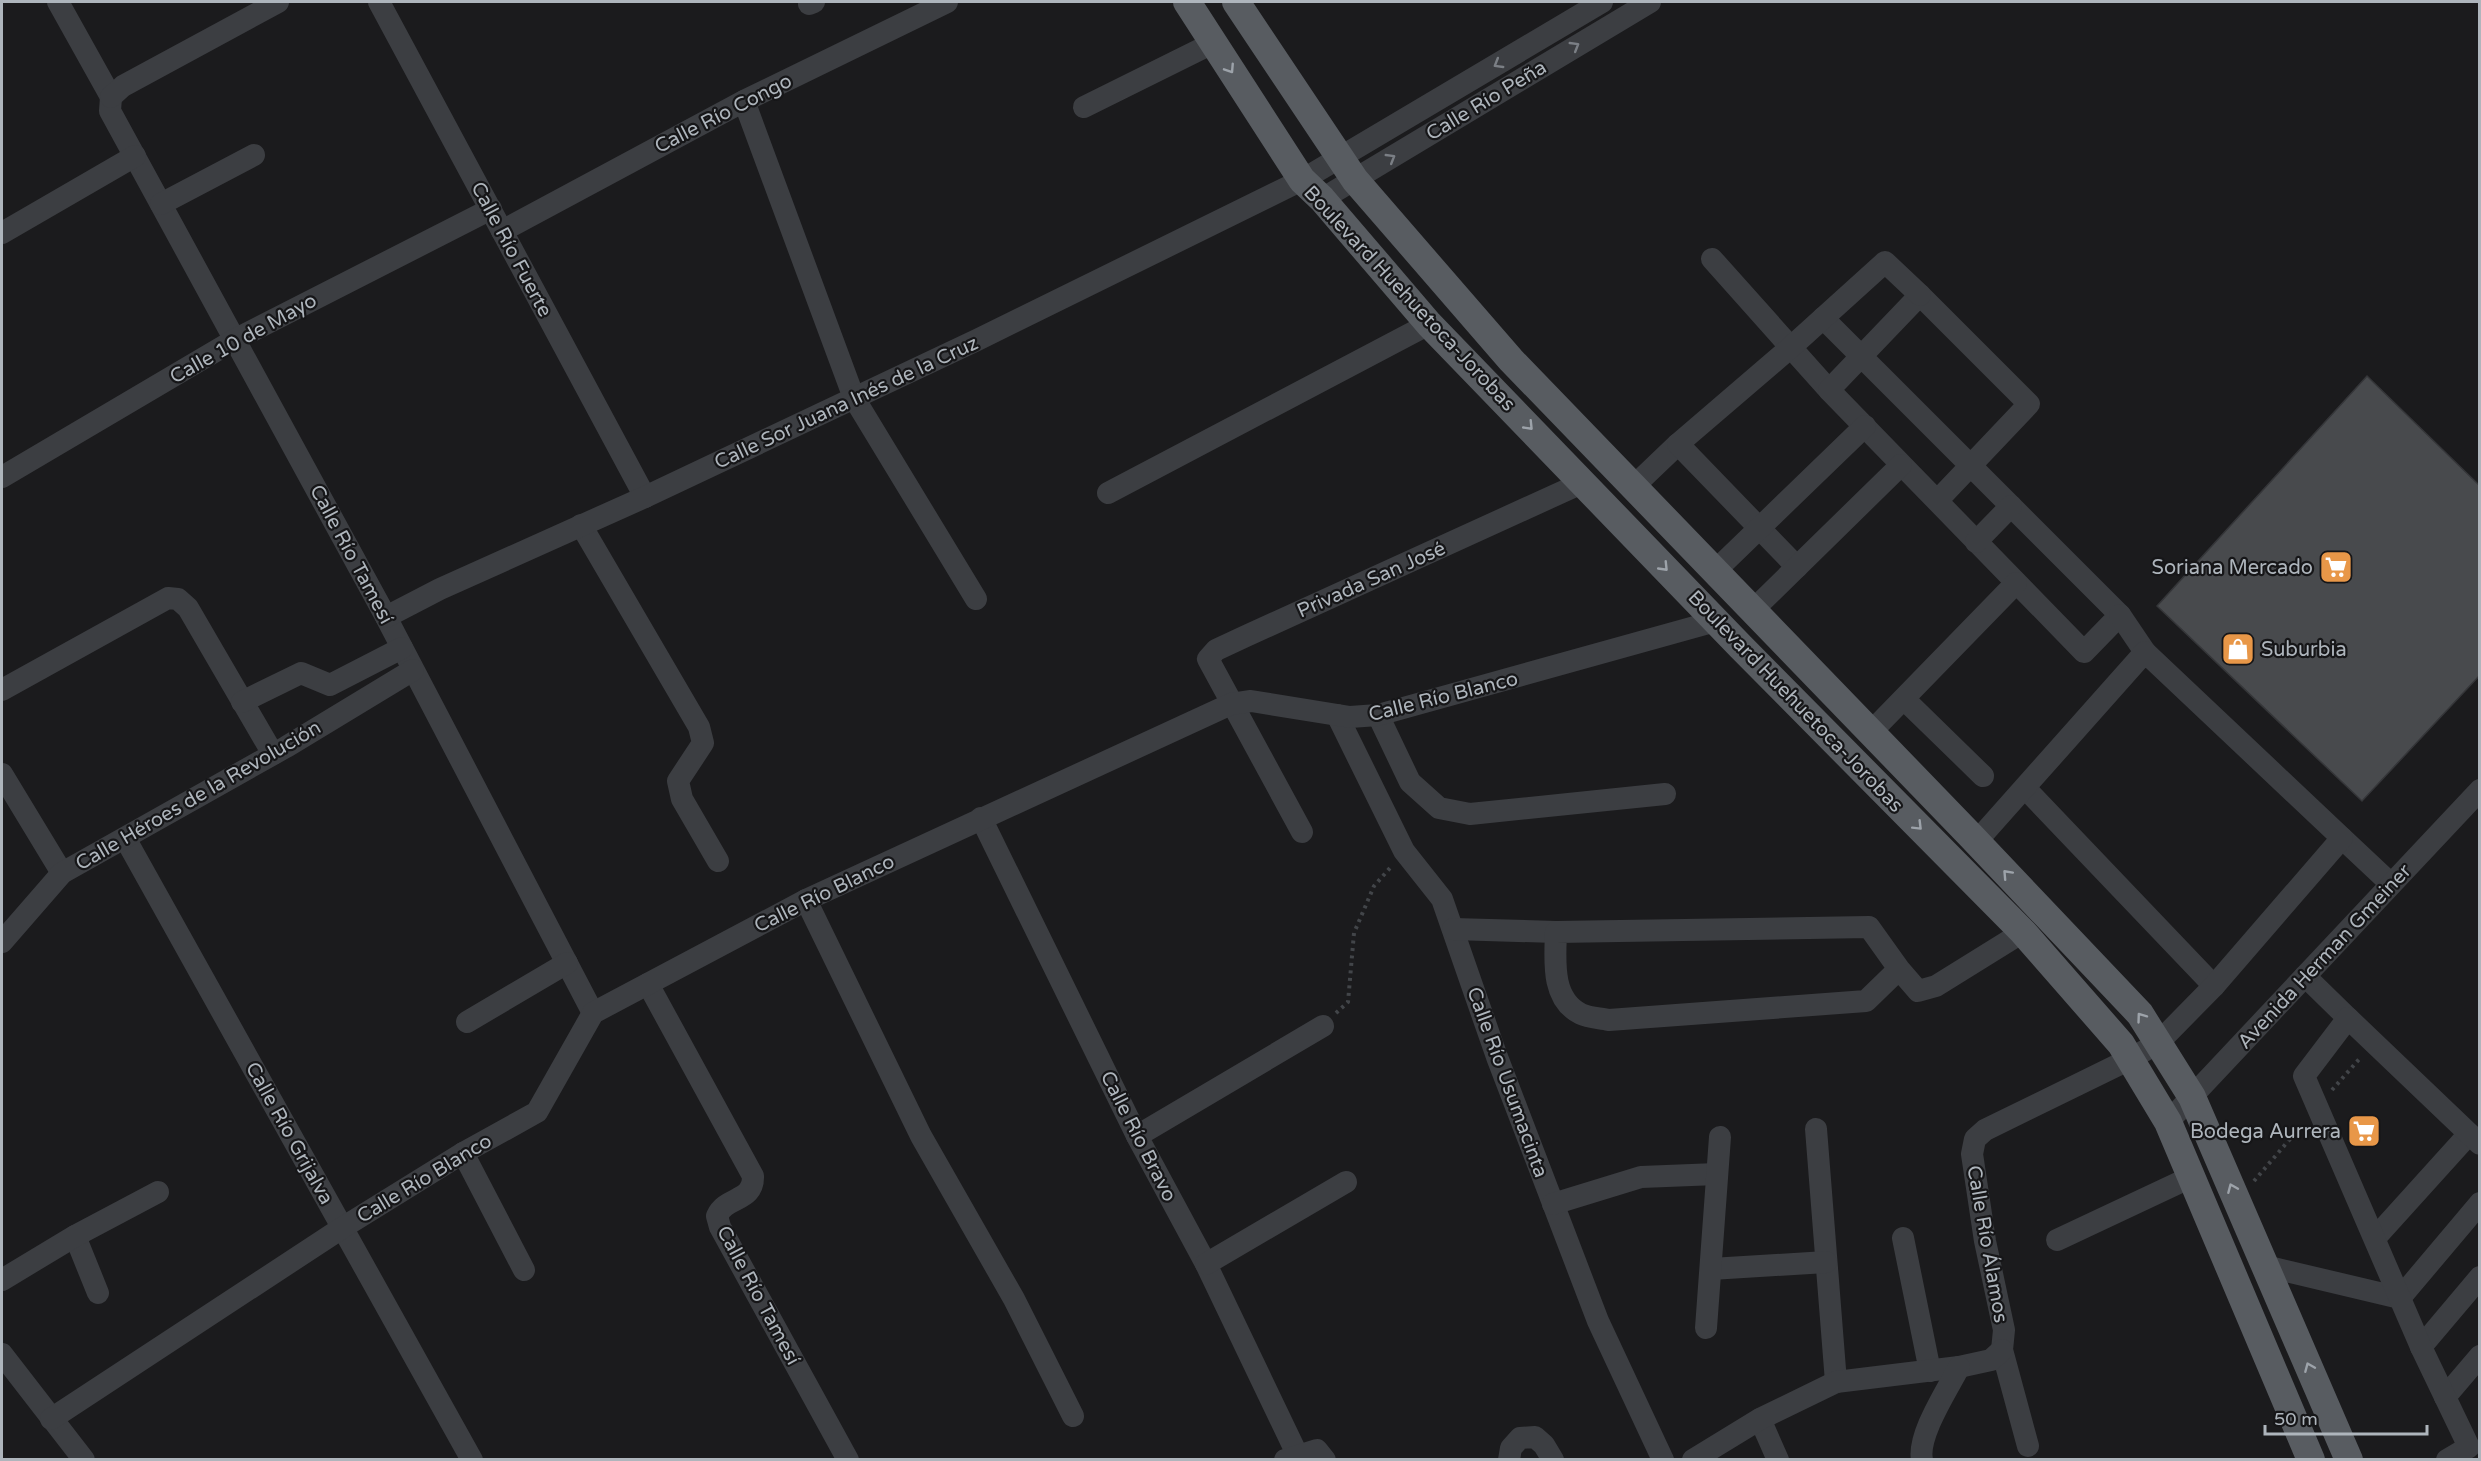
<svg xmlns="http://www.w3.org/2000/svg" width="2481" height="1461" font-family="'Varela Round',sans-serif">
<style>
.building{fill:#484a4d;stroke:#353639;stroke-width:1.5}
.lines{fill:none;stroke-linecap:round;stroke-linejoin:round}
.path{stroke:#424549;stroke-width:4;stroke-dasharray:3 4.5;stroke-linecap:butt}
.minor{stroke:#3c3e42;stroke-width:22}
.major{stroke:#585c61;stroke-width:28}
.oneway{stroke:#7b7f85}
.oneway2{stroke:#9da3aa}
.labels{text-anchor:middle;stroke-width:4.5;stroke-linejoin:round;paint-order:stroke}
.street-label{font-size:20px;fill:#aeb5bc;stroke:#161618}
.poi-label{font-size:20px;fill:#aeb5bc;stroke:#161618;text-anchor:end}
</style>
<rect width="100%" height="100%" fill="#1b1b1d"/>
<path class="building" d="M2367 376 2480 486V675L2362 801 2157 606Z"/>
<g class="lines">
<g class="path">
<path d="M1336 1013 1348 1002 1354 933 1374 886 1390 868"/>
<path d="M2332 1090 2361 1057"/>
<path d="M2254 1181 2302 1125"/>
</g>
<g class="minor">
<path d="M58 2 111 97"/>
<path d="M379 2 645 497"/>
<path d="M809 4 814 2"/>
<path d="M111 97 110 111 386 617 593 1013"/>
<path d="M111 97 123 86 278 2"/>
<path d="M744 101 854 398 976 599"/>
<path d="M1084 107 1213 43"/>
<path d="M1322 199 1650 2"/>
<path d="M161 204 254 155"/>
<path d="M502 231 744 101 947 2"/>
<path d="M2 233 135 156"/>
<path d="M1712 259 1829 390"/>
<path d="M1823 318C1922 417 2021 516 2120 615L2084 652 1829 390 1920 295 2029 404 1937 501"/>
<path d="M2 477 236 339 491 209"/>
<path d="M1633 487 1678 444"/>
<path d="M1108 493 1429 324"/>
<path d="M581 525 699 727 703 743 678 781 682 799 718 861"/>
<path d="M1976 542 2011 506"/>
<path d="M1797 567 1678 444 1790 348 1885 262 1920 295"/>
<path d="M1715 571 1865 426"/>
<path d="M1753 610 1901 465"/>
<path d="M2120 615 2145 652"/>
<path d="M386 617 440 589 645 497 977 340 1302 180 1602 2"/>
<path d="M2 690 168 598 178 599 188 608 273 754"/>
<path d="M1904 699 1983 776"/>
<path d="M242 702 301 673 330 685 402 648"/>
<path d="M1337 715 1404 851 1442 899 1497 1057 1598 1321 1663 1460"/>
<path d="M1378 715 1410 782 1439 808 1470 814 1665 794"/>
<path d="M1871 732 2016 583"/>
<path d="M2 774 62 873"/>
<path d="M2026 789 2214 986"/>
<path d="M981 818 1137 1136 1206 1264 1297 1454"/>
<path d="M1302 832 1208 659 1216 650 1246 636 1584 482"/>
<path d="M125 838 472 1460"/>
<path d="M2342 838 2391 884"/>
<path d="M1976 842 2145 652 2342 838 2214 986 2158 1043 2130 1059 1985 1130 1975 1139 1972 1154 1985 1241 2004 1330 2002 1350 2028 1446"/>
<path d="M806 900 921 1136 1014 1299 1073 1416"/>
<path d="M1453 929 1556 932"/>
<path d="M2 942 62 873 286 747 413 670"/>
<path d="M1899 969 1866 1001 1609 1020C1601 1018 1589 1018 1581 1014 1551 999 1555 961 1556 932L1869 927 1899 969 1918 991 1936 986 2023 932"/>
<path d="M2305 976 2348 1018"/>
<path d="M648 984 753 1176C754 1202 726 1196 717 1216L720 1227 848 1460"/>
<path d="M467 1022 567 963"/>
<path d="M2168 1122 2480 790"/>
<path d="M1816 1129 1836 1382"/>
<path d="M1137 1136 1323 1026"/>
<path d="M463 1153 524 1270"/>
<path d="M1553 1204 1641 1177 1717 1174"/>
<path d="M75 1236 98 1293"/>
<path d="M1903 1238 1930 1371"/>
<path d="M2375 1238 2469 1134"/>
<path d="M2057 1240 2191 1177"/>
<path d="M1206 1264 1346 1182"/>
<path d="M2265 1266 2400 1298 2480 1203"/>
<path d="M1711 1269 1826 1262"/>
<path d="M2 1280 75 1236 158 1192"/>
<path d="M1706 1328 1720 1137"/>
<path d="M2421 1347 2480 1277"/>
<path d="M2 1354 84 1460"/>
<path d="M2445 1397 2480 1356"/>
<path d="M51 1419 342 1228 463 1153 537 1112 593 1013 806 900 1231 704 1251 701 1350 717 1378 715 1716 621"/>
<path d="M1760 1419 1778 1460"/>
<path d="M1285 1460 1317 1450 1325 1460"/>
<path d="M1509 1460 1511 1448 1520 1438 1535 1437 1544 1445 1553 1460"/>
<path d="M1693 1460 1760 1419 1836 1382 1959 1367 1991 1360 2002 1350"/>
<path d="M1922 1460C1917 1435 1948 1389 1959 1367"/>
<path d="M2447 1460 2469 1447 2421 1347 2304 1076 2348 1018 2480 1144"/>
</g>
<g class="major">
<path d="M1187 2 1302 180 1322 199 1429 324 1741 647 2023 932 2121 1044 2168 1122 2311 1460"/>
<path d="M1236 2 1355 180 1511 360 1971 836 2140 1014 2192 1097 2349 1460"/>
</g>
</g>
<defs><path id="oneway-chevron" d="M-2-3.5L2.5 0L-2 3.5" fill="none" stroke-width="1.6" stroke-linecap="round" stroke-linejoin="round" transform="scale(1.5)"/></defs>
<g class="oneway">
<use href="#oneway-chevron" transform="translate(1575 46) rotate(-31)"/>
<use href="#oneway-chevron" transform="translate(1498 64) rotate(149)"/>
<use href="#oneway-chevron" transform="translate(1391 158) rotate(-31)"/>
</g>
<g class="oneway2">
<use href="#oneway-chevron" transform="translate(1230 69) rotate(57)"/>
<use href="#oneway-chevron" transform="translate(1529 426) rotate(46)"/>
<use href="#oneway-chevron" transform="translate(1664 567) rotate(46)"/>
<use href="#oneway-chevron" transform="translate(1918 826) rotate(45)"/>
<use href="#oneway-chevron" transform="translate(2007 874) rotate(-133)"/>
<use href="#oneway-chevron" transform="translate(2141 1017) rotate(-126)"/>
<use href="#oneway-chevron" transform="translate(2232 1188) rotate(-113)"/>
<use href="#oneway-chevron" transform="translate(2309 1367) rotate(-113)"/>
</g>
<defs>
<g id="supermarket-square" transform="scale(1.725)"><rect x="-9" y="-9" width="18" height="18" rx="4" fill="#e89748" stroke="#161618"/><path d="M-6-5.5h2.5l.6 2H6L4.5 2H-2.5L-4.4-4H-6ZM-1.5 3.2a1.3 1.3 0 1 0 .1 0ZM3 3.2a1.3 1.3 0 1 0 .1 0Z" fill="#fff"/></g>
<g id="shop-square" transform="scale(1.725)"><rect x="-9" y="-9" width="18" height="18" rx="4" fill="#e89748" stroke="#161618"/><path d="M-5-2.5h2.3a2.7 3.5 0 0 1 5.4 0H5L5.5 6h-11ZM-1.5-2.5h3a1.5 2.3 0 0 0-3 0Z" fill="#fff"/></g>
</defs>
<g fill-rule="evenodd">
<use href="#supermarket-square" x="2336" y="567"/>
<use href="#shop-square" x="2238" y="649"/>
<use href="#supermarket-square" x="2364" y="1131"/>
</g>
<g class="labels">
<g class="street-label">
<text transform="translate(1486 100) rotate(-31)" y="7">Calle Río Peña</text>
<text transform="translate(723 113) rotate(-27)" y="7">Calle Río Congo</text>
<text transform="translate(512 249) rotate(62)" y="7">Calle Río Fuerte</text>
<text transform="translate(1410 298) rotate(47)" y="7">Boulevard Huehuetoca-Jorobas</text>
<text transform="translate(243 338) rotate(-29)" y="7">Calle 10 de Mayo</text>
<text transform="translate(846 402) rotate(-25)" y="7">Calle Sor Juana Inés de la Cruz</text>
<text transform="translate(352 554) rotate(62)" y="7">Calle Río Tamesí</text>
<text transform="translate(1371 579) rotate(-24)" y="7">Privada San José</text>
<text transform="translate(1443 696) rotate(-14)" y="7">Calle Río Blanco</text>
<text transform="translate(1796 701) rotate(46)" y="7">Boulevard Huehuetoca-Jorobas</text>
<text transform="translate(198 795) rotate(-30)" y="7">Calle Héroes de la Revolución</text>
<text transform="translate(824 893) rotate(-26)" y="7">Calle Río Blanco</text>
<text transform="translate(2324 956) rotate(-47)" y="7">Avenida Herman Gmeiner</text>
<text transform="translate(1508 1082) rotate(70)" y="7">Calle Río Usumacinta</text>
<text transform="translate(290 1133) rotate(61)" y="7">Calle Río Grijalva</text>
<text transform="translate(1139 1136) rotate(63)" y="7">Calle Río Bravo</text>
<text transform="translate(424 1178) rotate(-31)" y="7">Calle Río Blanco</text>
<text transform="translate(1988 1244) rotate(80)" y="7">Calle Río Álamos</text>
<text transform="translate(759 1295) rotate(62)" y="7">Calle Río Tamesí</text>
</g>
<g class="poi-label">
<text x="2313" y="574">Soriana Mercado</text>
<text x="2261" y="656" text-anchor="start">Suburbia</text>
<text x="2341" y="1138">Bodega Aurrera</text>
</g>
</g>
<rect width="2481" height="1461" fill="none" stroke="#aeb5bc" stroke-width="6"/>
<path d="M2265 1425v9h162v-9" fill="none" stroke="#aeb5bc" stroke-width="3"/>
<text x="2274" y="1425" font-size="18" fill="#aeb5bc" stroke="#161618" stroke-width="4.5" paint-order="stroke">50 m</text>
</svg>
